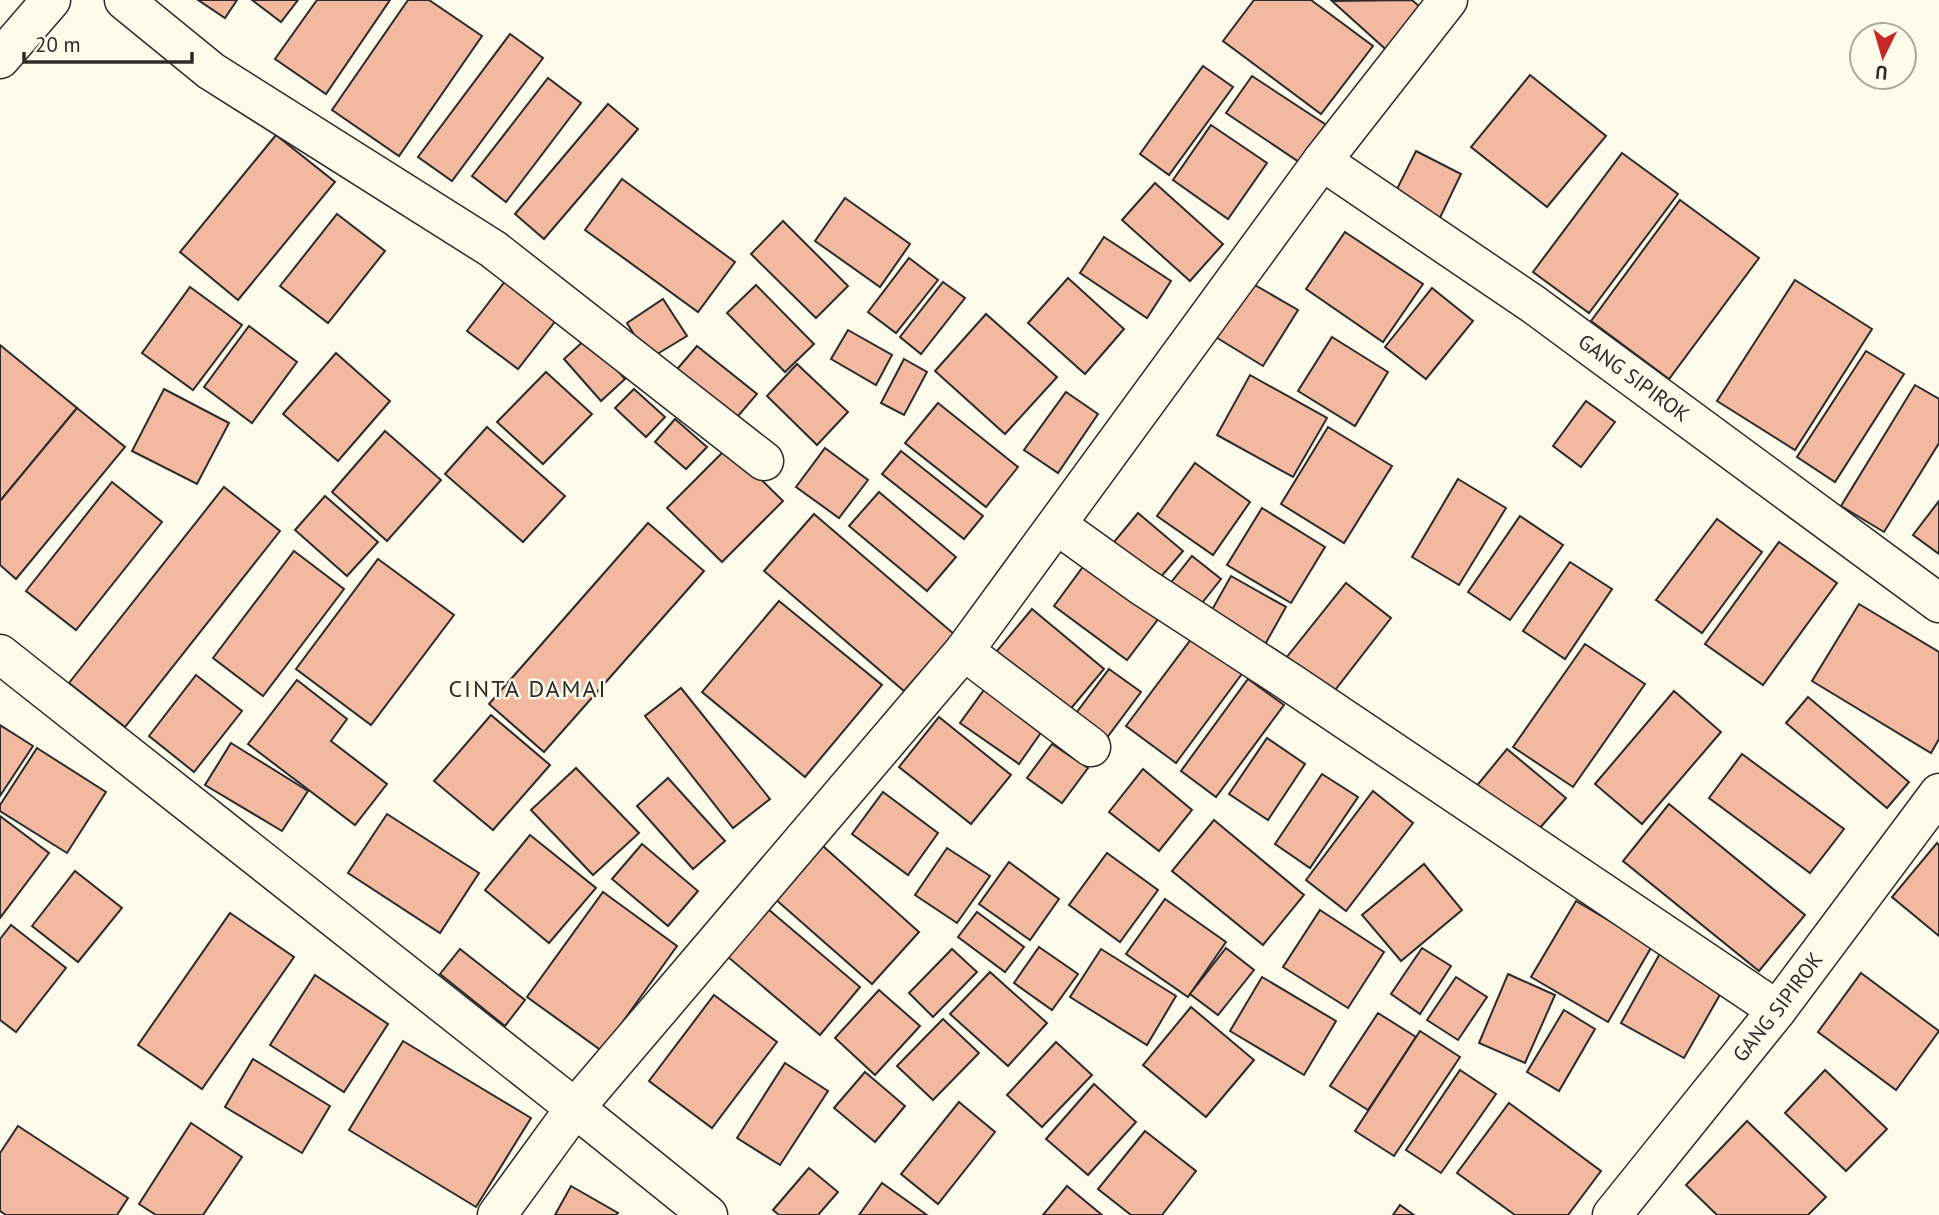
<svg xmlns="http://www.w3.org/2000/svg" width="1939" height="1215" font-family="'PT Sans',sans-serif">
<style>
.building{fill:#f2b8a0;stroke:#2b2b2b;stroke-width:2}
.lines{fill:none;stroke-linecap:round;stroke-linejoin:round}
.street-casing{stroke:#2b2b2b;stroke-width:41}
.primary-casing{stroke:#2b2b2b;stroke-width:41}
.street{stroke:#fdfbea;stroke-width:38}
.primary{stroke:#fdfbea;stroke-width:38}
.labels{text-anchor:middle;stroke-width:5;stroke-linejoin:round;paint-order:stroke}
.street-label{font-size:21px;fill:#2b2b2b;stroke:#fdfbea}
.quarter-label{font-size:24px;letter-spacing:2px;fill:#2b2b2b;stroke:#fdfbea}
</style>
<rect width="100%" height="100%" fill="#fdfbea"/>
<g class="building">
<path d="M198 0H237L225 18Z"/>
<path d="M252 0H298L281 22Z"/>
<path d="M317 0H390L326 94 275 59Z"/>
<path d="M408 0H429L482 36 399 156 332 110Z"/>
<path d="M1254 0H1311L1373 46 1321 114 1223 41Z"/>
<path d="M1412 0 1428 14 1392 55 1332 1Z"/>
<path d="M510 34 543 58 452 181 418 157Z"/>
<path d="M1203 66 1233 87 1169 175 1140 154Z"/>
<path d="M1530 75 1606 136 1547 207 1471 147Z"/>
<path d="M1252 76 1328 126 1302 164 1226 113Z"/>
<path d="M548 78 581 103 506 202 472 176Z"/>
<path d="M608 104 638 129 544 239 515 214Z"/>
<path d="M1211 125 1267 163 1228 219 1173 180Z"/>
<path d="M276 135 335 182 238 300 180 252Z"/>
<path d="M1416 151 1461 174 1436 226 1390 203Z"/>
<path d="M1622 153 1678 194 1589 313 1533 272Z"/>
<path d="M622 179 735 262 698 312 585 230Z"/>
<path d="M1155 183 1223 244 1190 281 1122 220Z"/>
<path d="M845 198 910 244 880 287 815 241Z"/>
<path d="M1680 200 1759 258 1669 379 1591 321Z"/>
<path d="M337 214 385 251 328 323 280 286Z"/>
<path d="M783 221 848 286 816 318 751 254Z"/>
<path d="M1345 232 1423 284 1383 342 1306 289Z"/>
<path d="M1104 237 1171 281 1147 318 1080 273Z"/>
<path d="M909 258 938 280 896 333 868 312Z"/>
<path d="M1068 278 1124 329 1085 374 1028 323Z"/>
<path d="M506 280 557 319 518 369 467 331Z"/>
<path d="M1795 280 1872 329 1795 450 1717 401Z"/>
<path d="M1248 281 1298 310 1263 366 1214 336Z"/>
<path d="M943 282 965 298 921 354 900 337Z"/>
<path d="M756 285 814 344 785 372 727 313Z"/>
<path d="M190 287 242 325 193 390 142 353Z"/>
<path d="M1432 288 1473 321 1426 379 1385 347Z"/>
<path d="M663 299 687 336 649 359 627 323Z"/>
<path d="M986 314 1057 377 1005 434 935 371Z"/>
<path d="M249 326 297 362 252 423 204 387Z"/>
<path d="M848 330 892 355 876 385 831 359Z"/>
<path d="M588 337 625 379 601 401 564 359Z"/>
<path d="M1332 337 1388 372 1355 426 1298 391Z"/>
<path d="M0 345 77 408 0 501Z"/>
<path d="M697 346 757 394 726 430 667 381Z"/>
<path d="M1866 351 1904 374 1835 482 1797 457Z"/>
<path d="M336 353 390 401 338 461 283 414Z"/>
<path d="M904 359 927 372 904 415 881 403Z"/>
<path d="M797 364 848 412 817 445 767 396Z"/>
<path d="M546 372 592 414 543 464 497 422Z"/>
<path d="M1250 375 1327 418 1293 477 1217 435Z"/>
<path d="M1915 385 1939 399V443L1884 532 1841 506Z"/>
<path d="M164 389 229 423 197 484 132 451Z"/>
<path d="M634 389 665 417 646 437 615 408Z"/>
<path d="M1066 392 1098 414 1058 473 1024 450Z"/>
<path d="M1586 401 1615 422 1581 467 1553 446Z"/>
<path d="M938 403 1018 467 986 507 905 443Z"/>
<path d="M77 408 125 447 16 579 0 565V501Z"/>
<path d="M675 419 707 447 686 469 655 442Z"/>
<path d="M487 427 565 496 523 542 445 474Z"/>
<path d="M1328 427 1392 466 1344 543 1281 504Z"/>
<path d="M385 431 441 480 387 541 332 492Z"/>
<path d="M728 447 783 501 722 562 667 508Z"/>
<path d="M825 448 868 480 839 518 796 487Z"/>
<path d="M901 451 983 516 964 539 882 474Z"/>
<path d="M1195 463 1250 502 1213 555 1157 516Z"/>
<path d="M1458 479 1506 508 1459 585 1412 557Z"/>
<path d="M112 482 162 522 76 630 26 591Z"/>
<path d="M224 487 280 531 125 727 69 683Z"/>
<path d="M879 492 956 557 927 591 849 526Z"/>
<path d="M325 496 378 542 347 576 295 530Z"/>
<path d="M1939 501V554L1913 535Z"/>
<path d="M1262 508 1325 547 1291 603 1227 565Z"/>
<path d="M1138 513 1183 551 1154 585 1109 548Z"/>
<path d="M814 514 954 634 904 691 764 571Z"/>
<path d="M1520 516 1563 545 1510 620 1468 592Z"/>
<path d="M1717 519 1762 552 1702 633 1656 600Z"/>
<path d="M648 523 704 571 544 752 489 704Z"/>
<path d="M1779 542 1837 583 1763 685 1705 644Z"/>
<path d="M294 551 344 589 263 696 213 658Z"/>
<path d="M1192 556 1221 579 1194 613 1165 590Z"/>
<path d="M378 559 454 615 371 725 296 669Z"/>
<path d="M1088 560 1162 614 1127 660 1054 606Z"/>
<path d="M1570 562 1612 589 1565 659 1523 631Z"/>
<path d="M1231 576 1286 607 1263 648 1208 617Z"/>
<path d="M1346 583 1391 618 1332 694 1286 658Z"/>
<path d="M779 601 882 685 805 777 702 692Z"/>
<path d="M1859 604 1939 652V739L1931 753 1812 681Z"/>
<path d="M1032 609 1104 669 1063 718 991 658Z"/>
<path d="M1195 634 1244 671 1176 763 1126 726Z"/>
<path d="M1585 644 1645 684 1573 787 1513 747Z"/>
<path d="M1109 669 1141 692 1103 743 1071 720Z"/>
<path d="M196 675 242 711 194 772 149 736Z"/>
<path d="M1248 679 1284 705 1216 797 1181 771Z"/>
<path d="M297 680 347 719 331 741 387 784 355 825 248 744Z"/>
<path d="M989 683 1047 724 1019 764 960 723Z"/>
<path d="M681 688 770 799 733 828 645 716Z"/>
<path d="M1674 691 1721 732 1642 824 1595 784Z"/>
<path d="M1808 697 1909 782 1887 808 1786 723Z"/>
<path d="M491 715 550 765 493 830 434 781Z"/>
<path d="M939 717 1011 775 971 824 899 767Z"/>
<path d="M0 725 33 746 0 796Z"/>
<path d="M1267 738 1305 764 1268 820 1229 794Z"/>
<path d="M231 743 308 791 282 831 205 785Z"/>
<path d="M1052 744 1088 768 1062 803 1027 778Z"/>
<path d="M37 748 106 792 67 853 0 811V805Z"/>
<path d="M1507 749 1566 798 1532 837 1475 788Z"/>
<path d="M1742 754 1844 829 1810 873 1709 798Z"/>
<path d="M576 768 639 833 593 875 531 810Z"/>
<path d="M1143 769 1192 810 1159 851 1109 812Z"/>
<path d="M1322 774 1358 797 1310 868 1275 844Z"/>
<path d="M668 778 725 841 693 869 637 806Z"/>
<path d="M1373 791 1413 823 1346 911 1306 880Z"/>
<path d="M883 792 938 833 908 875 852 834Z"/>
<path d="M1669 804 1805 915 1759 971 1623 861Z"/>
<path d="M387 814 479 873 440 933 348 873Z"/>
<path d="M0 816 49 853 0 918Z"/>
<path d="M1214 820 1304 895 1263 945 1172 871Z"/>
<path d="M530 835 596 888 549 943 485 890Z"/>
<path d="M814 838 919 932 872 984 766 891Z"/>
<path d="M1937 843 1939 845V936L1892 897Z"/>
<path d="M642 844 698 891 668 926 612 879Z"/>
<path d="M947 848 990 876 957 923 915 895Z"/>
<path d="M1107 853 1158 890 1120 942 1069 905Z"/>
<path d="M1009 862 1059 899 1030 940 979 904Z"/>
<path d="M1424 864 1462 910 1401 961 1362 915Z"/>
<path d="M75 871 122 908 78 962 32 926Z"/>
<path d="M603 892 677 946 602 1051 527 997Z"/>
<path d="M1165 899 1226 942 1188 997 1126 954Z"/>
<path d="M1576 901 1652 946 1608 1022 1531 977Z"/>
<path d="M768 909 860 987 820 1035 728 957Z"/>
<path d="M1320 910 1384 952 1348 1008 1283 967Z"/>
<path d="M977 912 1024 947 1005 972 958 937Z"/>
<path d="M230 913 294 957 202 1089 138 1045Z"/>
<path d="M11 925 66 968 16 1032 0 1020V939Z"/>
<path d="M1039 947 1078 974 1052 1010 1014 983Z"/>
<path d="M1226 948 1254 970 1218 1015 1190 994Z"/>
<path d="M1422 948 1451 966 1420 1014 1391 994Z"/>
<path d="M1663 948 1726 984 1684 1058 1621 1023Z"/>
<path d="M460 949 525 1000 505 1026 440 974Z"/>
<path d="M952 949 977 972 933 1017 909 993Z"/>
<path d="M1101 949 1176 996 1147 1045 1070 997Z"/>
<path d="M990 972 1047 1023 1008 1066 950 1014Z"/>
<path d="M1861 973 1939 1031 1896 1090 1818 1032Z"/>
<path d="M1508 974 1555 995 1525 1063 1479 1043Z"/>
<path d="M315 975 388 1024 344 1092 270 1045Z"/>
<path d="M1262 977 1336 1021 1304 1075 1230 1031Z"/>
<path d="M1456 977 1487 997 1458 1040 1427 1020Z"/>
<path d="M879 990 920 1026 875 1075 835 1038Z"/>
<path d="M714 995 777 1042 712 1128 649 1081Z"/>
<path d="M1191 1007 1254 1060 1206 1117 1143 1065Z"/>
<path d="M1564 1010 1595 1029 1559 1091 1527 1072Z"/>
<path d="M1378 1013 1416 1037 1368 1110 1330 1086Z"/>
<path d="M943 1019 979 1053 933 1100 897 1066Z"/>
<path d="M1420 1031 1460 1057 1394 1156 1355 1131Z"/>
<path d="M403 1041 531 1118 476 1207 349 1130Z"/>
<path d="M1056 1042 1092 1075 1042 1127 1007 1095Z"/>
<path d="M253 1059 330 1106 302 1153 225 1107Z"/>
<path d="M785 1063 828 1091 780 1165 737 1138Z"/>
<path d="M1460 1070 1496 1094 1441 1173 1406 1150Z"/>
<path d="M1825 1070 1887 1129 1846 1171 1785 1113Z"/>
<path d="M865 1072 905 1106 875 1142 834 1108Z"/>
<path d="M1094 1084 1136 1122 1088 1175 1046 1139Z"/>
<path d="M959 1102 995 1132 938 1204 901 1174Z"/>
<path d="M1509 1103 1601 1171 1568 1215H1515L1457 1173Z"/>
<path d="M1747 1121 1826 1197 1808 1215H1717L1686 1185Z"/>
<path d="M191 1123 242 1157 203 1215H156L139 1204Z"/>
<path d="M18 1126 128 1198 117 1215H6L0 1211V1153Z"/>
<path d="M1145 1131 1196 1171 1162 1215H1131L1098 1189Z"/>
<path d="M809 1168 838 1192 818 1215H779L773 1210Z"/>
<path d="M882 1183 927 1215H859Z"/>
<path d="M571 1186 618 1213 616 1215H555Z"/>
<path d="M1067 1186 1102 1215H1043Z"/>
<path d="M1400 1205 1414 1215H1393Z"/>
</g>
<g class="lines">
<g class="street-casing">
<g id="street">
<path d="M124 0 211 71 493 249 764 461"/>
<path d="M0 59 51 0"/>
<path id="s1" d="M1322 161 1533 304 1939 603"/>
<path d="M1057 525 1142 586 1291 683 1777 1010"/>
<path d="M964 651 1091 747"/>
<path d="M0 654 575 1108 964 651 1322 161 1448 0"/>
<path id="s2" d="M1612 1215 1777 1010 1939 793"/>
</g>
</g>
<g class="primary-casing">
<path id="primary" d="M497 1215 575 1108 708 1215"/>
</g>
<use href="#street" class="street"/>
<use href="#primary" class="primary"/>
</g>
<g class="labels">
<g class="street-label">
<text dy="7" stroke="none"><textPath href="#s1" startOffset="380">GANG SIPIROK</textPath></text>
<text dy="7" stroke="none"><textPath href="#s2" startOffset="266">GANG SIPIROK</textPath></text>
</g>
<g class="quarter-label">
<text x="528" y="697">CINTA DAMAI</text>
</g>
</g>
<g transform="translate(1883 56) rotate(185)"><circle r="33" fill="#fdfbea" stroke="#a9a89e" stroke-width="2"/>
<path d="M0-5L12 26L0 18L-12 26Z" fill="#c62828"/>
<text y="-10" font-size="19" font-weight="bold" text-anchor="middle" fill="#2b2b2b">U</text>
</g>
<path d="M24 52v10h168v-10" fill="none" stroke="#2b2b2b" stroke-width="3.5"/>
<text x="35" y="52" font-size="21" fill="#2b2b2b" stroke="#fdfbea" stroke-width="5" paint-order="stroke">20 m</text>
</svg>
